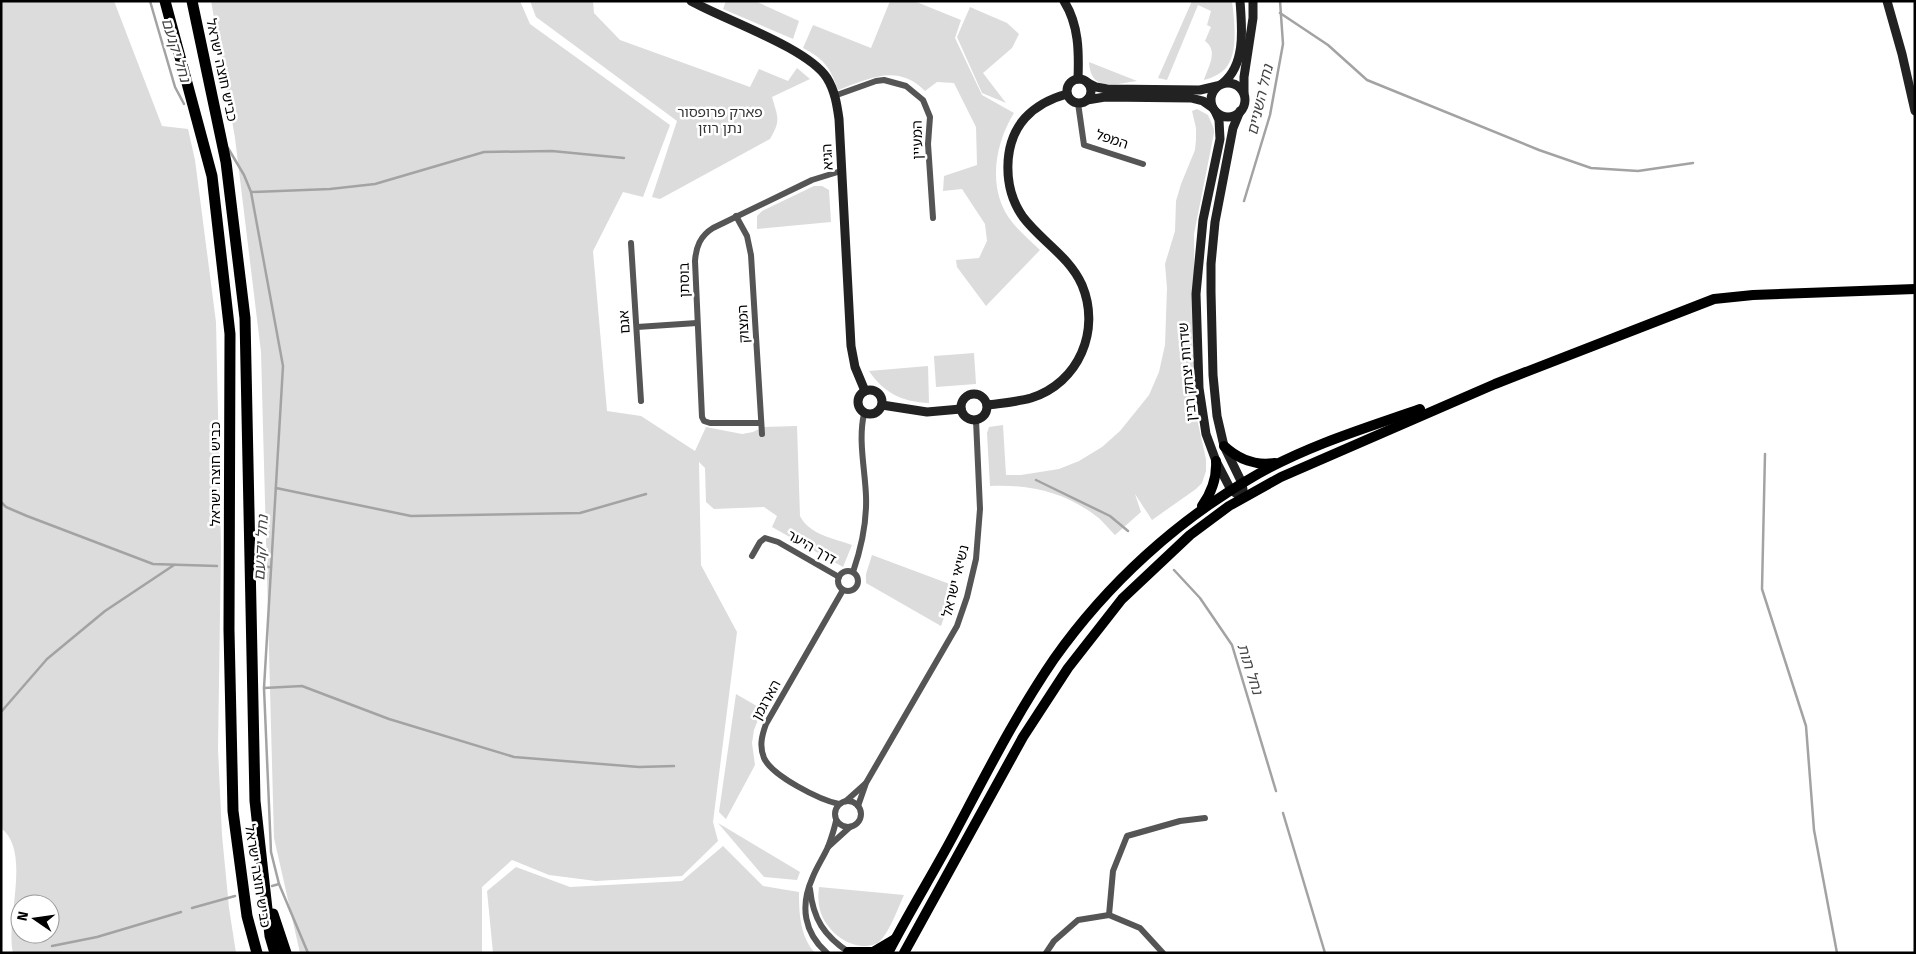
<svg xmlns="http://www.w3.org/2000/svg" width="1916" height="954" font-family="'Fira Sans','Noto Sans Hebrew',sans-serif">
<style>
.green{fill:#dcdcdc;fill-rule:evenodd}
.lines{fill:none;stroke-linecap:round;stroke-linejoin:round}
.stream{stroke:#a3a3a3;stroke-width:2.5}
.street{stroke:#555;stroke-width:6}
.secondary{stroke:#222;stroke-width:9}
.primary{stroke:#000;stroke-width:10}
.highway{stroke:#000;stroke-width:11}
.labels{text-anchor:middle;stroke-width:5;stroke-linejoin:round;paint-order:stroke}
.street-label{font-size:14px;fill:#000;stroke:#fff}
.park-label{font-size:14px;fill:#333;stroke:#fff}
.water-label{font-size:15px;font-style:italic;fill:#444;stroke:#fff}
</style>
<rect width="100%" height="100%" fill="#fff"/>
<g class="green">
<path d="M1 1H114L162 126 188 129 195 160 216 322 221 548 218 749 222 835 229 908 236 953H13C5 919 32 852 1 828ZM20 904H50V934H20Z"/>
<path d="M211 1H520L530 24 670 125 643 197 623 192 593 251 607 411 641 416 695 451 706 427 742 434 753 432 763 427 797 426 800 516C810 535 833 538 852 545L843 567 772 527 777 516 764 507 714 509 706 502 705 468 699 462 701 565 737 632 713 822 718 841 682 876 596 881 549 875 512 860 482 887V953H300L274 838 261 352 235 138Z"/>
<path d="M530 1H593L594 13 620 40 750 87 759 69 788 81 797 68 810 79 772 97C778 118 781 120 770 139L660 199 652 197 677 121 536 17Z"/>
<path d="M726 1H755L799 21 793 39 723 9Z"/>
<path d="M890 1H914L961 20 955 38 982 95 1014 113C994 145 987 191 1012 222 1020 232 1031 241 1040 250L986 306 957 267 956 260 979 258 987 241 985 224 962 189 943 191 944 176 977 165 976 127 954 83 937 82 925 91C897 63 869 79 838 90 830 67 824 59 803 48L813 25 871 48Z"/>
<path d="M1192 1H1232C1234 18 1238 48 1229 63 1225 72 1213 78 1204 80 1208 67 1219 51 1205 41L1211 27 1207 25 1211 11 1198 5 1167 80 1158 78Z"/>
<path d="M970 7 1007 23 1019 34 1012 48 983 73 1006 103 982 93 957 37Z"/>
<path d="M1089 62 1137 81C1115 84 1091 93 1089 62Z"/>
<path d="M1197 109 1208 115 1214 129V133L1194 234 1195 400 1197 419 1206 459V471L1202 483 1196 489 1152 520 1135 494 1141 512 1115 535C1109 529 1103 521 1096 516 1065 492 1029 484 990 486L987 433 989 427 1003 425 1006 475H1021L1059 469 1079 461 1102 447 1120 431 1149 395 1159 372 1165 345 1167 288 1165 264 1175 231 1176 201 1181 184 1195 150 1196 139V128L1192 111Z"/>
<path d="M814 186H822L829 190 831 222 757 229V216L762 211Z"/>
<path d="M974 353 976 384 936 387 934 356Z"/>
<path d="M928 366 929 403C902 402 884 393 869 371Z"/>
<path d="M872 555 955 586 941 626 866 583V574Z"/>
<path d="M736 694 762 709 754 730 752 743 755 765 726 819 719 812Z"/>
<path d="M718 823 800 872 797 880 764 877Z"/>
<path d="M723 846 763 886 799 892C799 914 800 936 815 953H493L487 891 516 867 570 887 682 881Z"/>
<path d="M819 887 904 895C898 908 889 934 878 943 855 954 826 933 820 910 818 903 818 894 819 887Z"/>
</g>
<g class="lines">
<g class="stream">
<path d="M150 1 175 87 184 104"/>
<path d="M1280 13 1328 45 1367 80 1539 150 1591 168 1638 171 1693 163"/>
<path d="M228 148 244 175 251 192 283 366 264 688 271 852 279 884 308 953"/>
<path d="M251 192 330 189 375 184 484 152 552 151 624 158"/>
<path d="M1244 201 1270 115 1283 44 1280 1"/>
<path d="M1765 454 1762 589 1806 726 1814 830 1837 953"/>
<path d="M1036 480 1110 516 1128 531"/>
<path d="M276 488 411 516 580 513 646 494"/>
<path d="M1 502 6 507 27 516 153 564 217 566"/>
<path d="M259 567H271"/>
<path d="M1174 570 1200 598 1232 645 1276 791"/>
<path d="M264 688 302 686 389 719 514 757 639 767 674 766"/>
<path d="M1 712 47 659 105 611 174 565"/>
<path d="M1283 813 1325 953"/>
<path d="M272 886 279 884"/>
<path d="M192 908 235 896"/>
<path d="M52 946 97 937 181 912"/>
</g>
<g class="street">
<path d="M834 96 876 81 884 80 906 86 923 100 930 117 928 144 933 218"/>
<path d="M1078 103 1084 145 1143 164"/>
<path d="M736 216 747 236 751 255 762 434"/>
<path d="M631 243 641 401"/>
<path d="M637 327 697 323"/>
<path d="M761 423H710L704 421 702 417 695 261C696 247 700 236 713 228L812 180 841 171"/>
<path d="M752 556 760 542 765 538 778 542 839 577"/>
<circle cx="848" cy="581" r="10"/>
<path d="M853 572C862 546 867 523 866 496 865 469 858 440 864 414"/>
<circle cx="848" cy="814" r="13"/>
<path d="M846 801 865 784"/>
<path d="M839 804C820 800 772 776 764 758 759 746 762 735 766 724L843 590"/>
<path d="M858 806 866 783 957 626 967 597 976 559 980 509 976 420"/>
<path d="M828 847 850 827"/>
<path d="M810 889C813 919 824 936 850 953"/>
<path d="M1109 915 1113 871 1127 836 1180 821 1205 818"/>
<path d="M827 953C804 933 800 906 812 879 816 868 823 858 828 847 831 839 834 830 836 821"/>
<path d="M1046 953 1054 941 1078 920 1109 915 1140 928 1163 953"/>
</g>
<g class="secondary">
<path d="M691 1C725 20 808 48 827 78 835 91 837 105 839 119L851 346 855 367 865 391"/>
<path d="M1064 1C1079 25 1079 52 1078 79"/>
<path d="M1887 1 1902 54 1915 111"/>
<circle cx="1079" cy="91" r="12"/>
<circle cx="1228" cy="100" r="17"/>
<path d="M1088 83 1096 87 1107 89 1200 90 1217 86"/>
<path d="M1223 83C1246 64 1242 28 1240 1"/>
<path d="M1244 93V77L1253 18V1"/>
<path d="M1087 100 1105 97 1191 98 1203 101 1213 108"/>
<path d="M1215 111 1219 120 1220 139 1203 220 1196 294 1199 388 1206 434 1216 461 1231 490 1243 498"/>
<path d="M1240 111 1233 128 1215 222 1211 264V292L1213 375 1217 416 1224 446 1242 483 1243 490"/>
<circle cx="870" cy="402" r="12"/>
<circle cx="974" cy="407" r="13"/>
<path d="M882 405 927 412 961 409"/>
<path d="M987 405C1002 403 1017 402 1031 398 1079 383 1101 330 1082 285 1069 256 1041 241 1023 217 1003 189 1002 144 1025 118 1036 106 1052 98 1067 94"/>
</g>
<g class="primary">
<path d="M1224 446C1238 459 1256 466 1275 463"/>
<path d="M1202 506C1212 492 1217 478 1216 461"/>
<path d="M848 952H873L895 939"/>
<path d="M888 953C908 914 931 877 952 838 984 778 1015 716 1054 659 1107 584 1178 519 1258 474 1309 445 1366 428 1420 409"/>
<path d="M904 953 1023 737 1068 668 1122 599 1190 535 1229 506 1281 477 1495 384 1714 299 1753 295 1915 289"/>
</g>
<g class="highway">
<path d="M165 1 212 176 230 334 229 630 233 811 247 916 257 953"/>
<path d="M192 1 226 162 245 318 255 801 270 936 275 953"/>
<path d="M273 914 286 953"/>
</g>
</g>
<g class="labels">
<g class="street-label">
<text transform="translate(222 70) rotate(78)" y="5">כביש חוצה ישראל</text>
<text transform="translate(1112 139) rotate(18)" y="5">המפל</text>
<text transform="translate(917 140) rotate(-91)" y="5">המעיין</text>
<text transform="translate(827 157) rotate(-93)" y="5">הגיא</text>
<text transform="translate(684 280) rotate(-91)" y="5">בוסתן</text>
<text transform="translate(624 322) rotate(-94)" y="5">אגם</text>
<text transform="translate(743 324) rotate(-93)" y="5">המצוק</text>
<text transform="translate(1187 372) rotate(-95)" y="5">שדרות יצחק רבין</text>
<text transform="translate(215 474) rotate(-90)" y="5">כביש חוצה ישראל</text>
<text transform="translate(812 547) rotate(30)" y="5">דרך היער</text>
<text transform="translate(955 581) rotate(-76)" y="5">נשיאי ישראל</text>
<text transform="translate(766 700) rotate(-61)" y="5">הארגמן</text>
<text transform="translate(258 876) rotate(81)" y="5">כביש חוצה ישראל</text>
</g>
<g class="park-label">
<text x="720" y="117">פארק פרופסור<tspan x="720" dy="16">נתן רוזן</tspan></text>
</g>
<g class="water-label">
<text transform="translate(176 50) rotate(73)" y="5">נחל יקנעם</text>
<text transform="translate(1260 100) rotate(-77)" y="5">נחל השניים</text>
<text transform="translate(261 548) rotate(-87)" y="5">נחל יקנעם</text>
<text transform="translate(1250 669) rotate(72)" y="5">נחל תות</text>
</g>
</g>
<rect width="1916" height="954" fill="none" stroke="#000000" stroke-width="5"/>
<g transform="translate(35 919) rotate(283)"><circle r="24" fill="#ffffff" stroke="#999999"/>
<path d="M0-4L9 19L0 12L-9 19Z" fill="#000000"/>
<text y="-8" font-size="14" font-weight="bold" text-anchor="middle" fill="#000000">N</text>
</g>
</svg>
